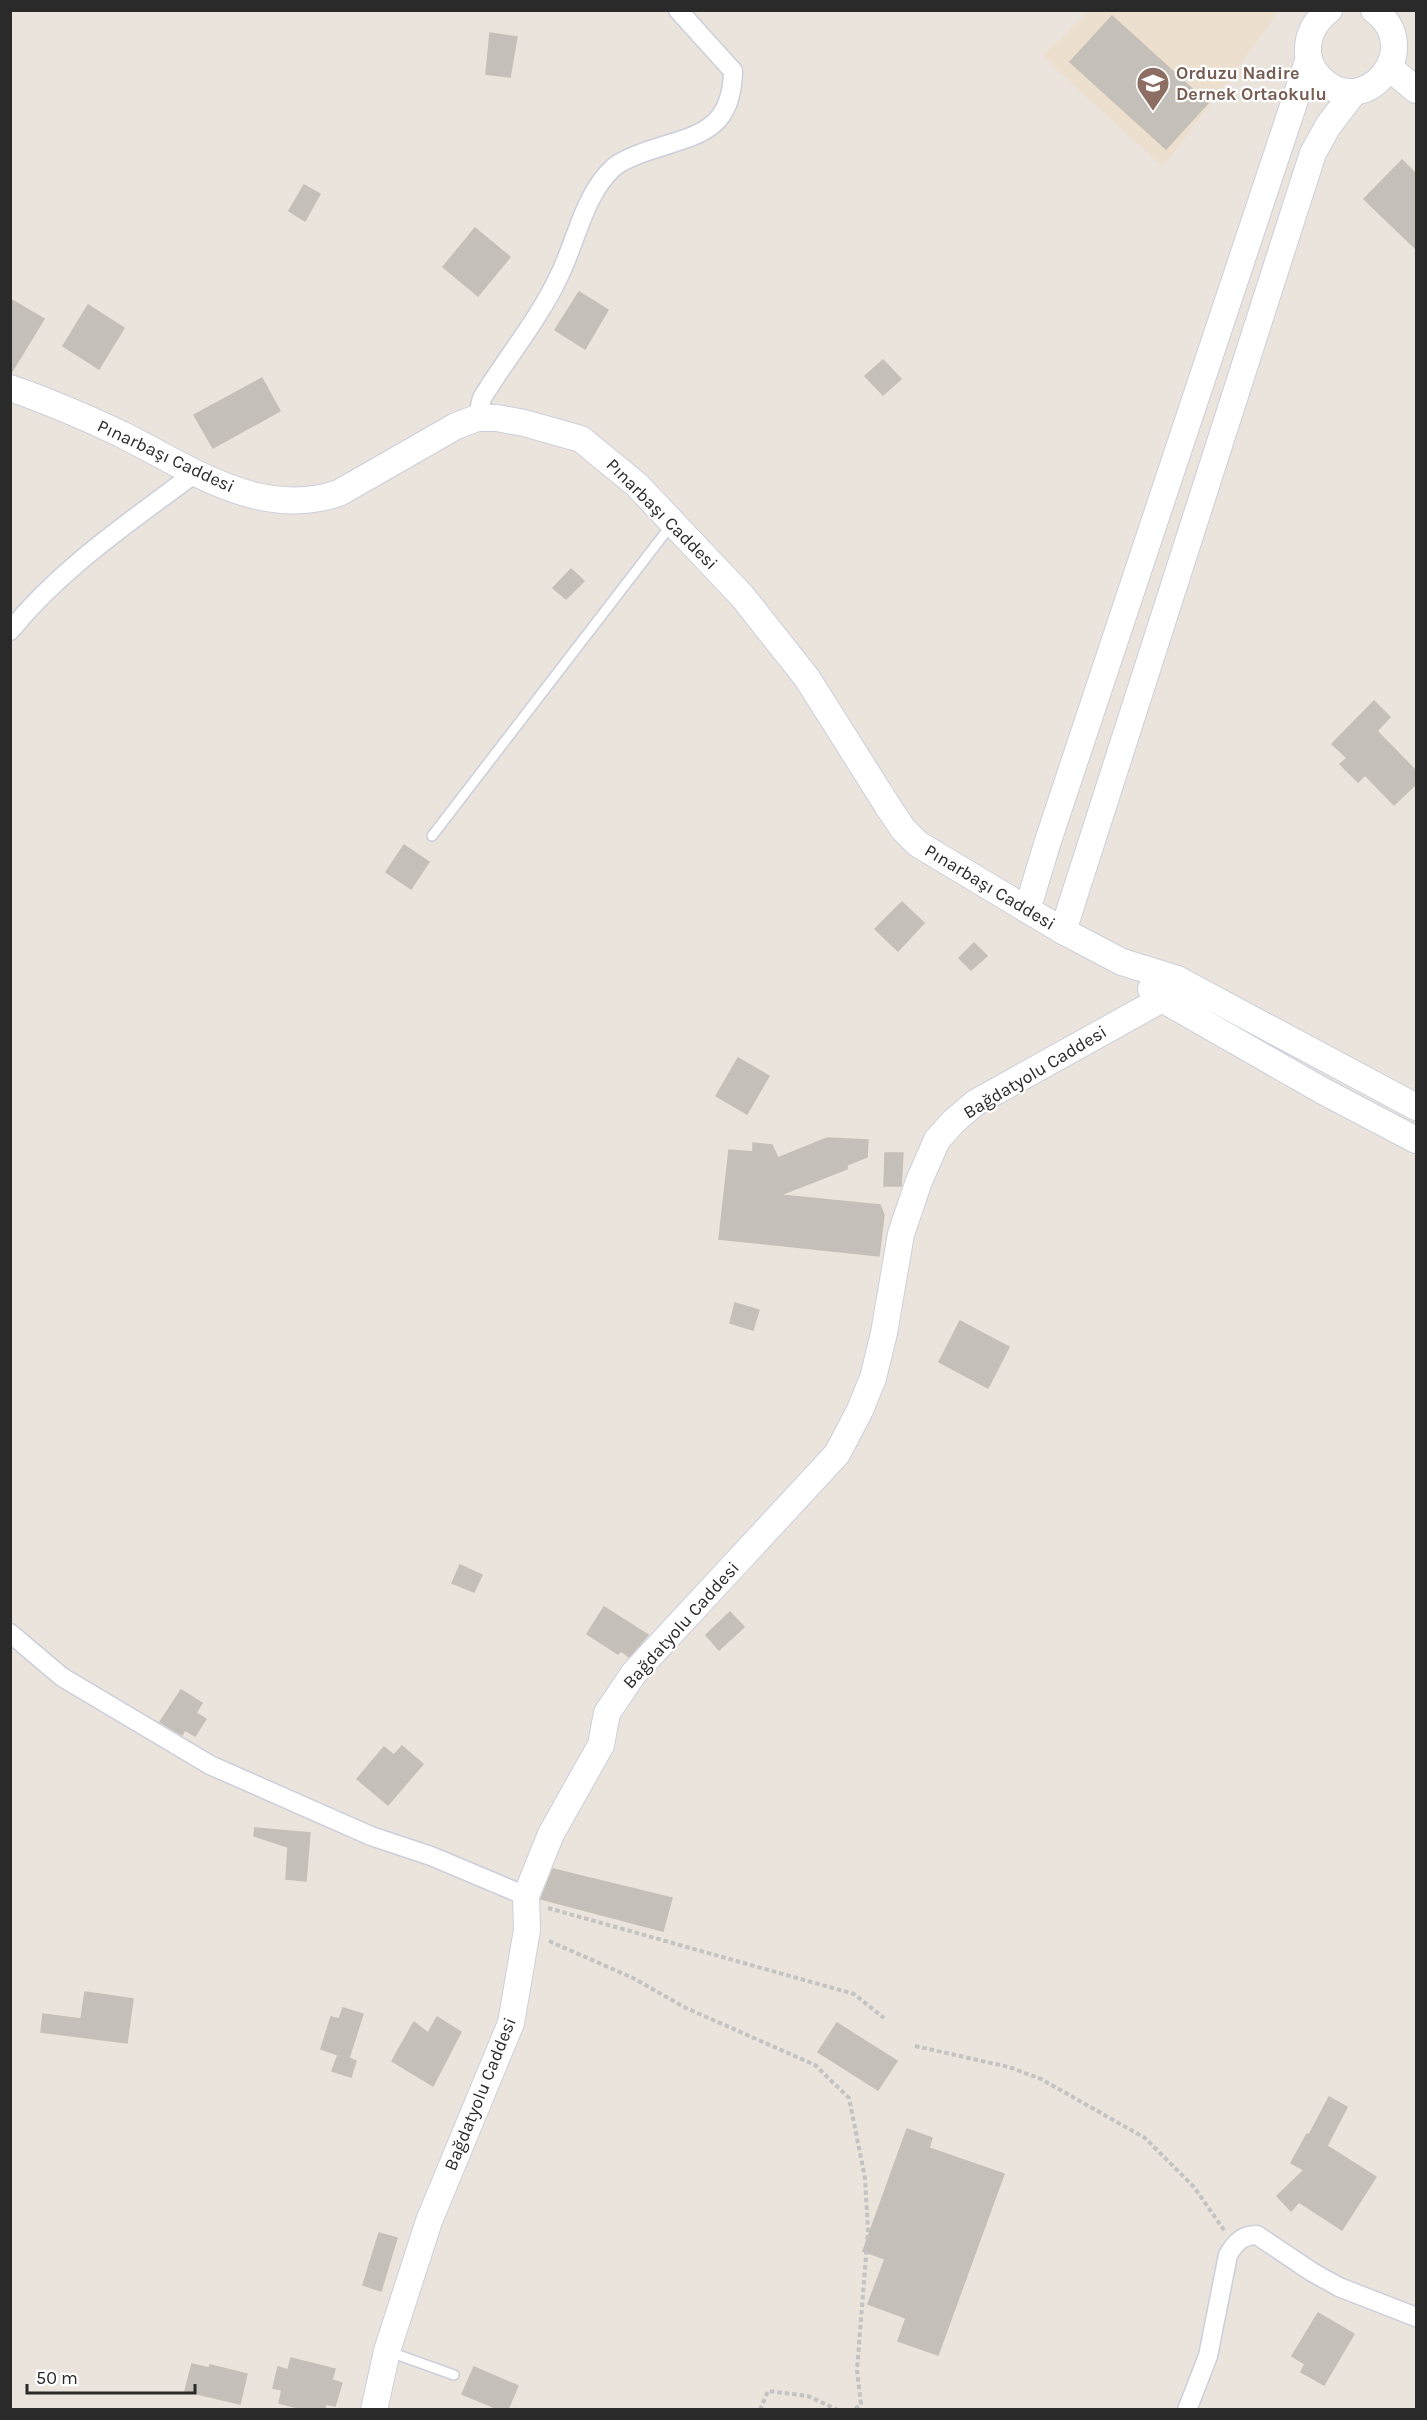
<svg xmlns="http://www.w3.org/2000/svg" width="1427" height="2420" font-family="Karla,sans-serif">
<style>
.education{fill:#ecdfcd}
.building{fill:#c4bfb8;stroke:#c6bfb7;stroke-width:1.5}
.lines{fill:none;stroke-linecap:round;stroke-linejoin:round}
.lane-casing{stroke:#cbcfdb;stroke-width:12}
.street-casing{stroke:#cbcfdb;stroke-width:21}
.secondary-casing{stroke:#cbcfdb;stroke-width:28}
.path{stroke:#c3c3c3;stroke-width:4;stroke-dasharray:4.5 3;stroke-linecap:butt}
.lane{stroke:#fff;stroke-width:9}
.street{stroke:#fff;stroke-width:18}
.secondary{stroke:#fff;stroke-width:26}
.labels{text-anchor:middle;stroke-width:4.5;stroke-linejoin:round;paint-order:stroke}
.education-label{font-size:18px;font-weight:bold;fill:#785e54;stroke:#fff;text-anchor:start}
.street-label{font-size:18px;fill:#2a2a2a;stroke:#fff}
</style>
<rect width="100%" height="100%" fill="#ebe4dd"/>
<path class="education" d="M1273 10 1276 16 1163 167 1042 56 1089 11Z"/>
<g class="building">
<path d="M1112 16 1208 103 1166 149 1070 62Z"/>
<path d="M490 33 517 37 510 77 486 74Z"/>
<path d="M1402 160 1416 174V249L1364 199Z"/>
<path d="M304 185 320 194 305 221 289 211Z"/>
<path d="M475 228 510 257 478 296 443 267Z"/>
<path d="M579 292 608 310 585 349 555 330Z"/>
<path d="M10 299 44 319 11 373H10Z"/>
<path d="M88 305 124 328 99 369 63 346Z"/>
<path d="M883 360 901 379 883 395 865 376Z"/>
<path d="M262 378 280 411 213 448 194 415Z"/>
<path d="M571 569 584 581 566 599 553 588Z"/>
<path d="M1374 701 1390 717 1377 731 1416 771V784L1394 805 1365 775 1358 782 1340 764 1347 758 1332 744Z"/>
<path d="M404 845 429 862 411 889 386 872Z"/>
<path d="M902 902 924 923 898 951 875 929Z"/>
<path d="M974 943 987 956 971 970 959 958Z"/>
<path d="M738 1058 769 1076 747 1114 716 1096Z"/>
<path d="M827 1138 868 1140 867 1157 847 1165V1169L780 1195 880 1205 884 1215 879 1256 719 1239 729 1150 753 1152V1143L772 1145 778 1158Z"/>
<path d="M885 1153H903L901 1186H884Z"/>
<path d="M735 1303 759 1310 753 1330 730 1323Z"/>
<path d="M960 1321 1009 1347 988 1388 939 1362Z"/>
<path d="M460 1565 482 1575 474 1592 452 1583Z"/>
<path d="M604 1607 648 1635 629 1657 621 1651 618 1654 587 1634Z"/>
<path d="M730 1612 744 1627 719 1650 706 1635Z"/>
<path d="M181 1690 202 1703 196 1713 206 1719 195 1736 185 1730 182 1735 160 1722Z"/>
<path d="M402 1746 423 1764 388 1805 357 1779 384 1747 394 1755Z"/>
<path d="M255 1828 310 1833 306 1881 286 1879 288 1847 254 1836Z"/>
<path d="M553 1869 672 1898 663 1931 541 1899Z"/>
<path d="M85 1992 133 1999 127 2043 41 2032 43 2014 81 2019Z"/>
<path d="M343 2008 363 2014 349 2058 356 2061 351 2077 332 2071 338 2055 321 2049 331 2017 339 2019Z"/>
<path d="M437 2017 461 2032 433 2086 392 2061 414 2022 428 2033Z"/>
<path d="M837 2023 897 2061 878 2090 818 2052Z"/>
<path d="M1329 2097 1347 2107 1327 2146 1376 2177 1342 2230 1299 2202 1291 2211 1277 2196 1304 2170 1291 2163 1307 2134 1309 2135Z"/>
<path d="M907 2129 932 2138 929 2148 1004 2174 938 2355 898 2341 906 2318 868 2304 885 2259 863 2251Z"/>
<path d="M379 2233 397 2238 381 2291 363 2285Z"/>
<path d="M1318 2313 1354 2334 1324 2385 1301 2372 1305 2364 1292 2356Z"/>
<path d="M291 2358 335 2369 332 2380 342 2383 335 2406 326 2404 325 2409H302L279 2403 282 2390 273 2388 278 2367 288 2370Z"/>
<path d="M192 2364 209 2368 210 2365 247 2374 240 2404 185 2391Z"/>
<path d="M474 2367 518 2386 508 2409H498L462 2394Z"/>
</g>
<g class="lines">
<g class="lane-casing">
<g id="lane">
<path d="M432 836 672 524"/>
<path d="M390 2352 454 2375"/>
</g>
</g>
<g class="street-casing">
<g id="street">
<path d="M477 418 482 398C507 357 540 318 560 274 577 239 584 195 613 168 620 161 632 157 642 153 691 135 732 136 733 71L678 10"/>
<path d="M10 631C62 567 130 522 195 473"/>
<path d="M10 1633 62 1677 210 1765 371 1836 431 1856 526 1896"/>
<path d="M1187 2410 1208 2356 1228 2255C1235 2243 1242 2235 1257 2235L1312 2272 1339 2287 1416 2317"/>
</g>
</g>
<g class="secondary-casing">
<g id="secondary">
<path d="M1329 10C1314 22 1307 35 1308 54 1309 63 1314 72 1320 78 1363 123 1427 49 1374 10"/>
<path d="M1390 68 1416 90"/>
<path d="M10 388C48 401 85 417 121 434 189 468 260 520 339 493L456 426 477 418H497L524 423 581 439 637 485 742 596 807 678 889 808 903 829 918 844 1063 931 1122 962 1177 979 1416 1107"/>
<path d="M1027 910 1048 841 1309 58"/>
<path d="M1063 931 1313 153 1328 126 1354 92"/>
<path d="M1151 989 1162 999 1323 1091 1416 1140"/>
<path d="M374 2410 387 2351 429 2221 511 2023 527 1930 526 1896 551 1834 601 1745 607 1713 634 1673 837 1454 860 1410 873 1378 884 1333 901 1234 919 1181 937 1140 953 1122 975 1103 1162 999 1177 979"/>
</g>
</g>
<g class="path">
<path d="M548 1908 854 1994 884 2018"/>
<path d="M549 1941 633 1978 686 2008 815 2065 849 2098 865 2178 868 2230 857 2370 861 2404 854 2410"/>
<path d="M915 2046 1009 2067 1041 2079 1145 2138 1194 2187 1224 2230"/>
<path d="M760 2410 768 2391 808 2396 838 2410"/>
</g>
<use href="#lane" class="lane"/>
<use href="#street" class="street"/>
<use href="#secondary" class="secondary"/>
</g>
<defs>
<g id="school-pin" transform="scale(1.725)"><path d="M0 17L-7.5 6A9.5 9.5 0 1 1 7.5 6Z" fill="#8d6e63" stroke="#fff"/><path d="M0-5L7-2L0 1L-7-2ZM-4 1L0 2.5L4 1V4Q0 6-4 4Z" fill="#fff"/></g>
</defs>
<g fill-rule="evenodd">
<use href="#school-pin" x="1153" y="83"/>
</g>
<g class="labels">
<g class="education-label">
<text x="1176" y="79">Orduzu Nadire<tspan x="1176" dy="21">Dernek Ortaokulu</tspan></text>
</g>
<g class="street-label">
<text transform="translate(166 456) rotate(25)" y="6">Pınarbaşı Caddesi</text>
<text transform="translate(662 514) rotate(45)" y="6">Pınarbaşı Caddesi</text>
<text transform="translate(990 887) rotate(31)" y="6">Pınarbaşı Caddesi</text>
<text transform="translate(1035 1072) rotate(-31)" y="6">Bağdatyolu Caddesi</text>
<text transform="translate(681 1625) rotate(-48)" y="6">Bağdatyolu Caddesi</text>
<text transform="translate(480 2094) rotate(-68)" y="6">Bağdatyolu Caddesi</text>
</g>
</g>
<rect width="1427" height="2420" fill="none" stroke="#2a2a2a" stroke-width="24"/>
<path d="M27 2384v9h168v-9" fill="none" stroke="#2a2a2a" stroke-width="3"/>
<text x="36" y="2384" font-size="18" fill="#2a2a2a" stroke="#ffffff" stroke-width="4.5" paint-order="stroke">50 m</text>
</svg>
